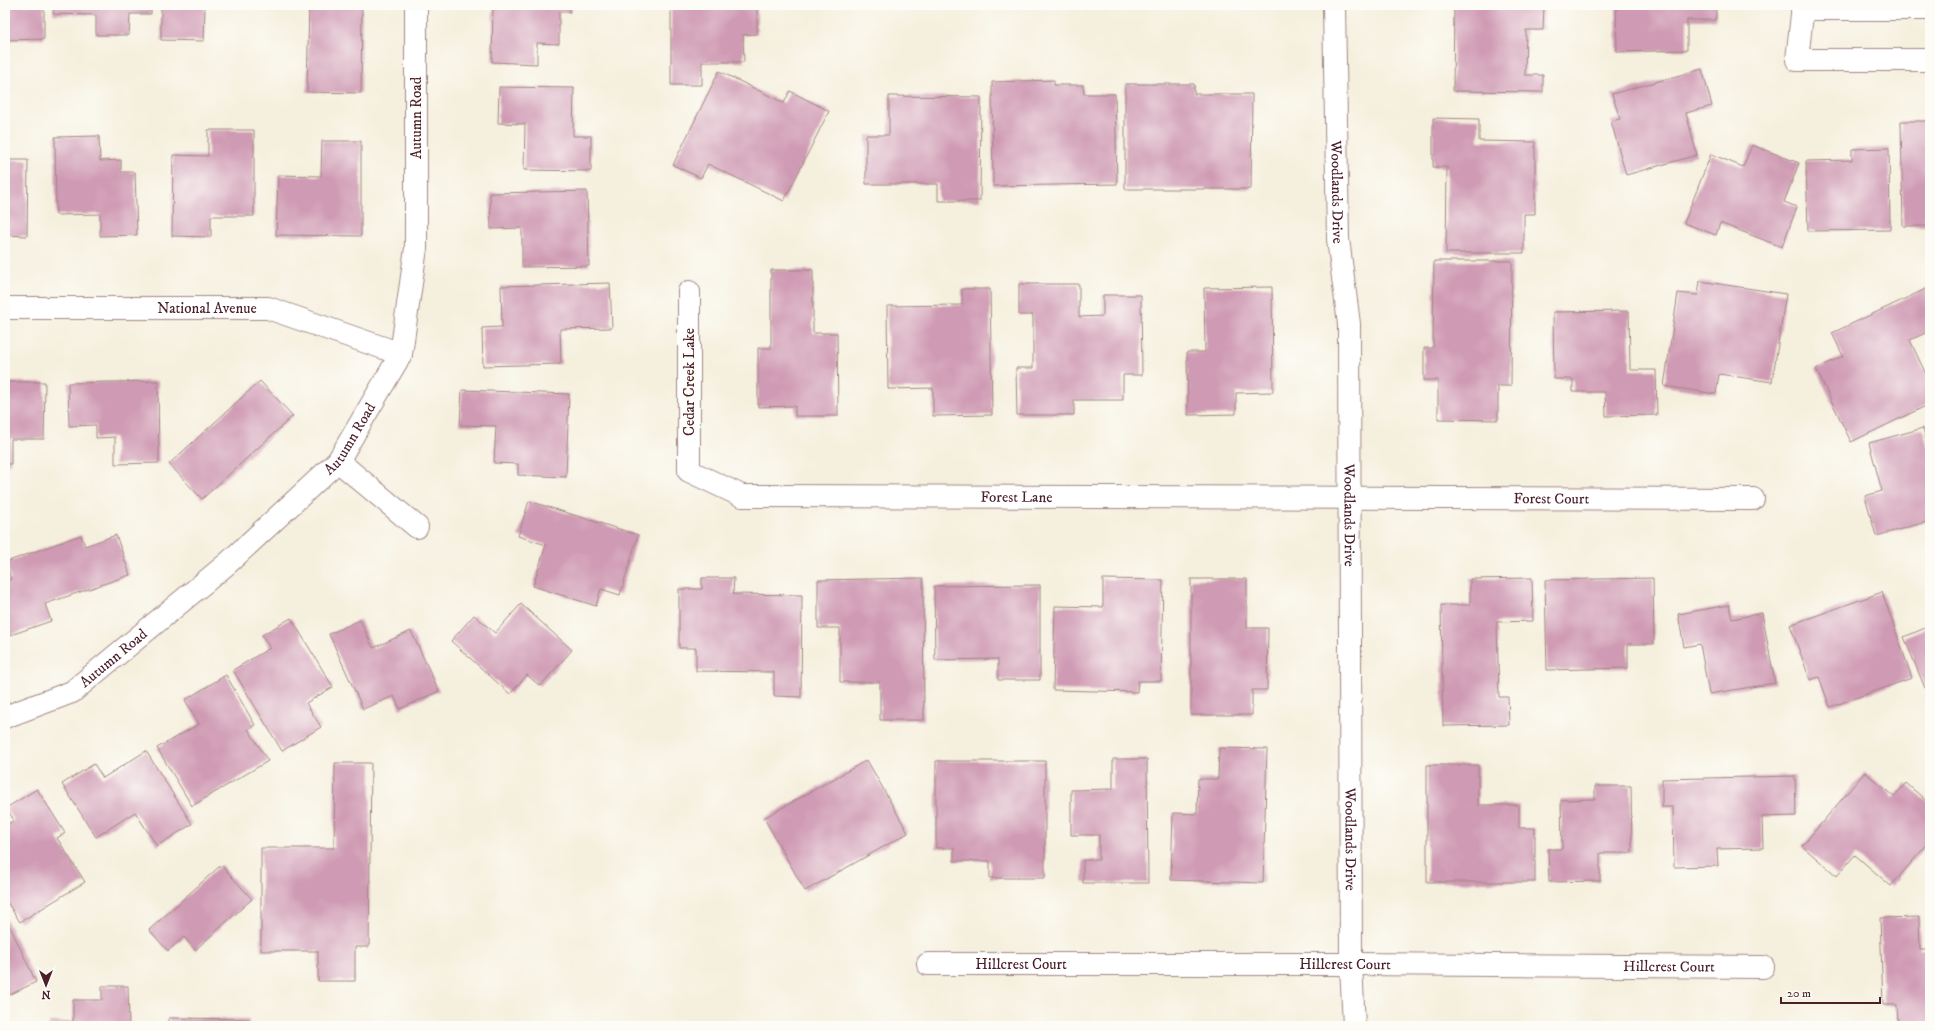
<svg xmlns="http://www.w3.org/2000/svg" width="1935" height="1031" font-family="'IM FELL DW Pica',serif">
<style>
.building{fill:#cf9ab3}
.lines{fill:none;stroke-linecap:round;stroke-linejoin:round}
.minor-casing{stroke:#a08784;stroke-width:24}
.minor{stroke:#fff;stroke-width:22}
.labels{text-anchor:middle;stroke-width:3.5;stroke-linejoin:round;paint-order:stroke}
.street-label{font-size:15px;fill:#4a1f2b;stroke:#fdfcf7}
</style>
<rect width="100%" height="100%" fill="#fdfcf7"/>
<filter id="ink" filterUnits="userSpaceOnUse"><feTurbulence type="fractalNoise" baseFrequency=".025" numOctaves="2"/><feDisplacementMap in="SourceGraphic" scale="8" xChannelSelector="R" yChannelSelector="G"/><feConvolveMatrix kernelMatrix="1 2 1 2 8 2 1 2 1" color-interpolation-filters="sRGB"/></filter>
<filter id="wash" filterUnits="userSpaceOnUse"><feTurbulence type="fractalNoise" baseFrequency=".012" numOctaves="4" result="noise"/><feDisplacementMap in="SourceGraphic" scale="16" xChannelSelector="R" yChannelSelector="G"/><feGaussianBlur stdDeviation="0.9" result="paint"/><feColorMatrix in="noise" values="0 0 0 0 0 0 0 0 0 0 0 0 0 0 0 0 0 1.4 0 .05"/><feComposite in="paint" operator="in"/></filter>
<g filter="url(#wash)">
<rect width="100%" height="100%" fill="#f5efdd"/>
<g id="blocks">
<g class="building">
<path d="M5 5H44V39L5 40Z"/>
<path d="M54 5H151V14H130L129 35H96V15L53 14Z"/>
<path d="M161 5H205L204 41 161 40Z"/>
<path d="M309 5H362L361 93 307 92Z"/>
<path d="M493 5H570V12H559V44L537 43V64L492 62Z"/>
<path d="M671 5H757V34L743 35 744 62H702V85H671Z"/>
<path d="M1454 5H1544L1543 30H1526L1525 75H1543V92L1453 91Z"/>
<path d="M1616 5H1716V20H1687V50L1617 52Z"/>
<path d="M1702 69 1712 106 1686 113 1697 155 1626 175 1611 121 1620 119 1612 94Z"/>
<path d="M719 71 784 103 790 91 829 111 784 201 708 164 701 178 673 165Z"/>
<path d="M1054 80V85H1083L1084 94H1115L1117 184 993 186 992 82Z"/>
<path d="M1125 84H1194V94H1252L1251 189H1125Z"/>
<path d="M499 87 574 88 573 136H591V171L524 170 525 124 498 123Z"/>
<path d="M889 96 981 97 980 201H938V184H866V135H889Z"/>
<path d="M1433 118 1479 119V141L1535 142V214H1524V253H1446L1447 167H1433Z"/>
<path d="M1901 121H1930V226H1903Z"/>
<path d="M208 130H254V216H211V237L172 236 173 155 208 156Z"/>
<path d="M99 136 100 161 121 160V172H135L137 235 100 236V214L56 215 55 137Z"/>
<path d="M322 141H361V236L276 235 278 175 321 176Z"/>
<path d="M1752 145 1799 163 1784 202 1797 207 1782 247 1720 223 1716 235 1684 223 1711 154 1743 167Z"/>
<path d="M1889 148 1890 230 1808 231 1806 161 1852 160V149Z"/>
<path d="M5 160H28L27 236 5 235Z"/>
<path d="M587 191 589 266 522 267V228L491 229 490 193Z"/>
<path d="M1434 261H1512L1511 386H1498V420L1438 419V380H1424V348H1433Z"/>
<path d="M771 270H813V333H837L838 416H795V406L758 407V348H771Z"/>
<path d="M1700 281 1786 294 1772 382 1719 374 1716 394 1664 386 1678 293 1698 295Z"/>
<path d="M610 283 612 328 560 329 561 364 483 366 482 328 502 327 501 286Z"/>
<path d="M1019 284H1079V317L1103 316V295H1141L1142 375H1123V400H1074V415H1017L1016 368H1033V315H1019Z"/>
<path d="M1272 287 1273 392 1236 393V414L1188 415 1187 352H1205L1204 288Z"/>
<path d="M1930 287V331L1910 340 1930 383V404L1851 442 1816 369 1843 356 1832 333Z"/>
<path d="M962 289H990L992 415 933 416V388L888 389 887 306 962 305Z"/>
<path d="M1629 311 1630 370H1656L1657 415 1606 416 1605 392H1573V379H1554L1553 312Z"/>
<path d="M158 381 159 463 115 464V437L96 438V425L69 426 68 383Z"/>
<path d="M260 381 293 416 202 499 169 464Z"/>
<path d="M5 382H45L44 439H11V464H5Z"/>
<path d="M462 390 569 394 566 477 518 475V464L494 463 496 426 460 425Z"/>
<path d="M1923 428 1930 455V521L1876 536 1865 496 1882 491 1869 443Z"/>
<path d="M529 501 638 535 620 595 601 589 596 606 533 586 546 545 518 536Z"/>
<path d="M81 535 85 546 116 535 130 575 45 604 51 621 5 637V581L11 579 6 562Z"/>
<path d="M702 578H734L733 594 802 595 801 697 774 696V672L696 671V648H679V589H702Z"/>
<path d="M923 578 924 720H880V682H840V628H818V580Z"/>
<path d="M1532 578 1533 621 1497 622 1499 697H1508L1509 725 1443 726 1441 605H1470V579Z"/>
<path d="M1653 578 1654 644H1628V668L1547 670 1545 580Z"/>
<path d="M1103 579 1163 580 1161 681H1138L1137 692 1053 690 1055 606 1103 607Z"/>
<path d="M1191 579H1247V628H1268L1267 690H1252V715H1191Z"/>
<path d="M1040 585V680H998V659L935 660 934 586Z"/>
<path d="M1882 592 1912 678 1830 707 1819 677 1810 680 1790 625Z"/>
<path d="M521 604 572 650 540 686 527 675 510 694 451 641 474 615 495 633Z"/>
<path d="M1729 605 1732 619 1762 613 1775 683 1709 694 1700 644 1684 647 1678 614Z"/>
<path d="M291 618 333 687 306 703 321 727 282 751 233 670 270 648 262 635Z"/>
<path d="M360 620 373 648 411 631 439 691 400 709 394 696 363 709 329 634Z"/>
<path d="M1930 626V686L1925 688 1904 637Z"/>
<path d="M226 675 255 725 248 729 268 761 192 806 157 748 199 724 185 700Z"/>
<path d="M1219 748 1267 749 1263 883 1171 880 1173 813 1197 814 1198 779H1218Z"/>
<path d="M146 751 192 824 157 846 135 812 96 837 62 784 94 764 103 778Z"/>
<path d="M1113 759H1147L1148 883H1083V860H1099V835H1071V790L1113 789Z"/>
<path d="M867 760 908 833 805 891 764 818Z"/>
<path d="M936 761H1045V878H990V861H954V848H936Z"/>
<path d="M335 763H371L369 947H355V981H318V951H261V848H334Z"/>
<path d="M1427 765H1478V805H1519V828H1535V882H1427Z"/>
<path d="M1865 772 1894 797 1906 783 1930 804V841L1891 886 1855 855 1837 876 1802 846Z"/>
<path d="M1795 776 1796 816 1762 817 1763 848 1717 849 1718 866 1674 867 1673 807H1662V779Z"/>
<path d="M1595 786H1631L1632 853H1600V881L1549 882 1548 849H1562L1561 800 1595 799Z"/>
<path d="M37 789 65 833 57 838 85 882 20 922 5 899V826L14 820 6 808Z"/>
<path d="M221 865 252 899 195 950 184 937 168 951 149 930Z"/>
<path d="M5 916 36 982 5 997Z"/>
<path d="M1919 917 1920 950H1930V1024H1898L1897 1005H1883L1880 918Z"/>
<path d="M102 986H128L129 1026H49V1022H73V1000H102Z"/>
<path d="M169 1018 249 1019V1026H169Z"/>
</g>
</g>
</g>
<g filter="url(#ink)">
<use href="#blocks" fill-opacity="0" stroke="#a08784" stroke-width="1"/>
<g class="lines">
<g class="minor-casing">
<g id="minor">
<path id="s1" d="M1334 5 1338 239 1349 324 1351 964 1354 1026"/>
<path d="M1803 5 1797 60H1930"/>
<path d="M1802 9H1930"/>
<path id="s2" d="M689 292V471L742 496 1753 499"/>
<path id="s3" d="M5 308H268L401 354"/>
<path d="M338 461 417 527"/>
<path id="s4" d="M5 717 72 692 228 563 338 461 401 354 416 248V5"/>
<path id="s5" d="M928 964H1351L1763 967"/>
</g>
</g>
<use href="#minor" class="minor"/>
</g>
</g>
<g class="labels">
<g class="street-label">
<text transform="translate(416 118) rotate(-90)" y="5">Autumn Road</text>
<text dy="5" stroke="none"><textPath href="#s1" startOffset="187">Woodlands Drive</textPath></text>
<text dy="5" stroke="none"><textPath href="#s3" startOffset="202">National Avenue</textPath></text>
<text transform="translate(689 382) rotate(-90)" y="5">Cedar Creek Lake</text>
<text dy="5" stroke="none"><textPath href="#s4" startOffset="449">Autumn Road</textPath></text>
<text dy="5" stroke="none"><textPath href="#s2" startOffset="512">Forest Lane</textPath></text>
<text dy="5" stroke="none"><textPath href="#s2" startOffset="1047">Forest Court</textPath></text>
<text dy="5" stroke="none"><textPath href="#s1" startOffset="511">Woodlands Drive</textPath></text>
<text dy="5" stroke="none"><textPath href="#s4" startOffset="125">Autumn Road</textPath></text>
<text dy="5" stroke="none"><textPath href="#s1" startOffset="835">Woodlands Drive</textPath></text>
<text dy="5" stroke="none"><textPath href="#s5" startOffset="93">Hillcrest Court</textPath></text>
<text dy="5" stroke="none"><textPath href="#s5" startOffset="417">Hillcrest Court</textPath></text>
<text dy="5" stroke="none"><textPath href="#s5" startOffset="741">Hillcrest Court</textPath></text>
</g>
</g>
<rect width="1935" height="1031" fill="none" stroke="#fdfcf7" stroke-width="20"/>
<g transform="translate(46 985) rotate(180)" stroke="#fdfcf7" stroke-width="3" paint-order="stroke">
<path d="M0-3L7 15L0 10L-7 15Z" fill="#4a1f2b"/>
<text y="-6" font-size="11" font-weight="bold" text-anchor="middle" fill="#4a1f2b">N</text>
</g>
<path d="M1781 997v6h99v-6" fill="none" stroke="#4a1f2b" stroke-width="2"/>
<text x="1787" y="997" font-size="12" fill="#4a1f2b" stroke="#fdfcf7" stroke-width="3" paint-order="stroke">20 m</text>
</svg>
